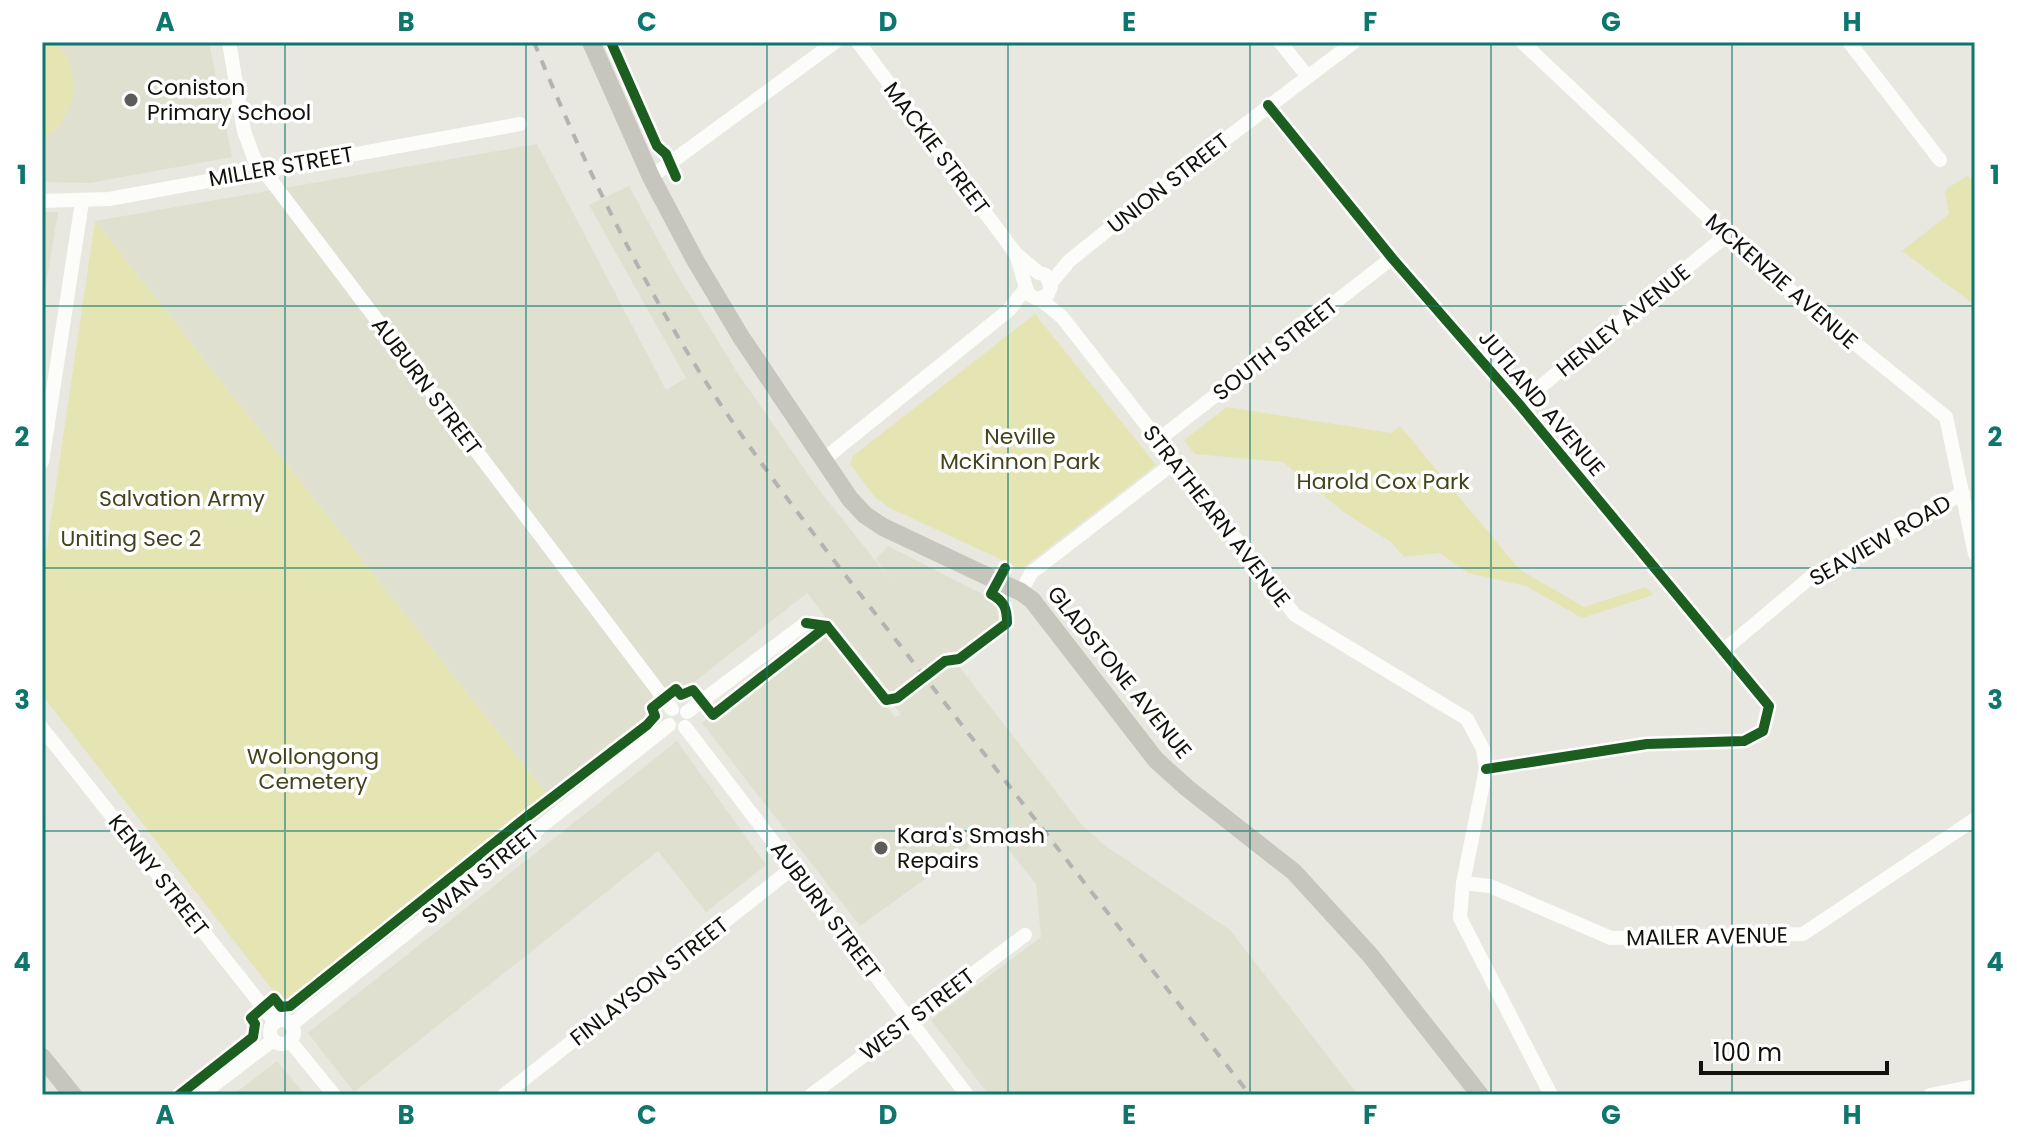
<svg xmlns="http://www.w3.org/2000/svg" width="2017" height="1137" font-family="Poppins,sans-serif">
<style>
.built{fill:#dfe0d0}
.green{fill:#e5e4b3}
.lines{fill:none;stroke-linecap:round;stroke-linejoin:round}
.minor{stroke:#fcfcfa;stroke-width:14}
.major{stroke:#c6c6bd;stroke-width:18}
.rail{stroke:#b3b3b1;stroke-width:4;stroke-dasharray:10 10;stroke-linecap:butt}
.cycleway-casing{stroke:#fff;stroke-width:15}
.cycleway{stroke:#1b5e20;stroke-width:10}
.grid{fill:none;stroke:#0f766e;stroke-width:2;stroke-opacity:0.55}
.poi-dot{fill:#5d5d57;stroke:#fff;stroke-width:3}
.labels{text-anchor:middle;stroke-width:7;stroke-linejoin:round;paint-order:stroke}
.poi-label{font-size:22px;fill:#12120d;stroke:#fff;text-anchor:start}
.street-label{font-size:22px;fill:#12120d;stroke:#fff}
.park-label{font-size:22px;fill:#44431d;stroke:#fff}
.neatline{fill:none;stroke:#0f766e;stroke-width:3}
.grid-label{font-size:26px;text-anchor:middle;font-weight:bold;fill:#0f766e}
</style>
<rect width="100%" height="100%" fill="#e8e8e0"/>
<g class="built">
<path d="M42 42H209L232 157 89 183 42 182Z"/>
<path d="M537 144 666 390 686 378 589 205 629 186 672 266 737 372 816 486 890 579 876 559 888 546 996 601 999 620 953 655 944 647 1081 824 1103 844 1230 930 1358 1095H989L931 1020 1041 937 1036 884 993 830 860 926 702 723 826 626 895 717 901 714 807 593 549 797 95 221Z"/>
<path d="M42 212H58L42 308Z"/>
<path d="M677 741 766 865 706 912 658 851 354 1092 308 1033Z"/>
<path d="M277 1061 305 1095H233Z"/>
</g>
<g class="green">
<path d="M42 42H55C85 73 77 117 42 140Z"/>
<path d="M1967 176 1975 181V305L1902 251 1949 214 1945 190Z"/>
<path d="M95 221 549 797 285 1006 42 695V550L47 546Z"/>
<path d="M1035 314 1156 465 1021 569 888 507 874 496 850 464 853 456Z"/>
<path d="M1227 407 1391 433 1400 426 1520 570 1584 607 1646 587 1653 595 1582 618 1526 586 1468 573 1440 553 1404 557 1391 542 1345 513 1283 462 1195 454 1184 440Z"/>
</g>
<g class="lines">
<g class="minor">
<path d="M229 42 244 131 254 158 672 709"/>
<path d="M858 42 1016 254 1039 273 1046 275 1051 287 1047 296 1037 299 1028 294 1016 254"/>
<path d="M1280 42 1307 76"/>
<path d="M1522 42 1727 235 1799 298 1946 417 1975 554"/>
<path d="M1849 42 1940 160"/>
<path d="M1268 105 1392 258 1519 404 1769 706 1763 731 1744 741 1647 744 1486 769"/>
<path d="M651 177 835 42"/>
<path d="M42 201 109 199 520 124"/>
<path d="M1051 283 1069 261 1145 200 1354 42"/>
<path d="M1040 299 1062 317 1295 615 1467 719 1483 749 1486 769 1463 883 1460 918 1551 1095"/>
<path d="M1519 404 1727 235"/>
<path d="M1158 440 1392 258"/>
<path d="M823 460 1009 310 1025 289"/>
<path d="M42 462 82 202"/>
<path d="M1021 592 1031 573 1175 462"/>
<path d="M1725 649 1812 576 1963 493"/>
<path d="M687 712 806 623"/>
<path d="M685 727 967 1095"/>
<path d="M42 728 275 1022"/>
<path d="M1463 883 1490 886 1611 938 1803 934 1975 819"/>
<circle cx="282" cy="1032" r="12"/>
<path d="M292 1024 669 725"/>
<path d="M290 1041 334 1095"/>
<path d="M201 1095 273 1040"/>
<path d="M504 1095 794 867"/>
<path d="M811 1095 1025 935"/>
<path d="M1930 1095 1975 1086"/>
</g>
<g class="major">
<path d="M591 42 651 177 695 260 741 337 850 499 865 515 883 527 1021 592 1032 600 1156 760 1187 788 1294 872 1370 955 1480 1095"/>
<path d="M42 1057 73 1095"/>
</g>
<path class="rail" d="M534 42C584 165 642 285 715 396 790 509 876 613 958 720 1055 845 1152 970 1250 1095"/>
<g class="cycleway-casing">
<g id="cycleway">
<path d="M611 42 657 146 666 154 676 177"/>
<path d="M1268 105 1392 258 1519 404 1769 706 1763 731 1744 741 1647 744 1486 769"/>
<path d="M806 623 827 626 886 700 897 698 945 661 959 659 1007 623C1007 608 1004 601 991 594L1005 568"/>
<path d="M179 1095 253 1037 255 1024 251 1018 274 998 281 1007 290 1006 528 816 647 725 655 716 652 708 676 689 681 695 693 690 713 715 827 626"/>
</g>
</g>
<use href="#cycleway" class="cycleway"/>
</g>
<path class="grid" d="M285 42V1095M526 42V1095M767 42V1095M1008 42V1095M1250 42V1095M1491 42V1095M1732 42V1095M42 306H1975M42 568H1975M42 831H1975"/>
<g class="poi-dot">
<circle cx="131" cy="100" r="8"/>
<circle cx="881" cy="848" r="8"/>
</g>
<g class="labels">
<g class="poi-label">
<text x="147" y="95">Coniston<tspan x="147" dy="25">Primary School</tspan></text>
<text x="897" y="843">Kara's Smash<tspan x="897" dy="25">Repairs</tspan></text>
</g>
<g class="street-label">
<text transform="translate(937 148) rotate(53)" y="8">MACKIE STREET</text>
<text transform="translate(281 166) rotate(-10)" y="8">MILLER STREET</text>
<text transform="translate(1168 183) rotate(-38)" y="8">UNION STREET</text>
<text transform="translate(1782 281) rotate(41)" y="8">MCKENZIE AVENUE</text>
<text transform="translate(1623 320) rotate(-39)" y="8">HENLEY AVENUE</text>
<text transform="translate(1275 349) rotate(-38)" y="8">SOUTH STREET</text>
<text transform="translate(427 386) rotate(53)" y="8">AUBURN STREET</text>
<text transform="translate(1542 403) rotate(50)" y="8">JUTLAND AVENUE</text>
<text transform="translate(1217 516) rotate(52)" y="8">STRATHEARN AVENUE</text>
<text transform="translate(1880 540) rotate(-30)" y="8">SEAVIEW ROAD</text>
<text transform="translate(1120 672) rotate(51)" y="8">GLADSTONE AVENUE</text>
<text transform="translate(480 874) rotate(-39)" y="8">SWAN STREET</text>
<text transform="translate(159 875) rotate(52)" y="8">KENNY STREET</text>
<text transform="translate(826 910) rotate(53)" y="8">AUBURN STREET</text>
<text transform="translate(1707 936) rotate(-1)" y="8">MAILER AVENUE</text>
<text transform="translate(649 981) rotate(-38)" y="8">FINLAYSON STREET</text>
<text transform="translate(917 1014) rotate(-37)" y="8">WEST STREET</text>
</g>
<g class="park-label">
<text x="1020" y="444">Neville<tspan x="1020" dy="25">McKinnon Park</tspan></text>
<text x="1383" y="489">Harold Cox Park</text>
<text x="182" y="506">Salvation Army</text>
<text x="131" y="546">Uniting Sec 2</text>
<text x="313" y="764">Wollongong<tspan x="313" dy="25">Cemetery</tspan></text>
</g>
</g>
<rect width="2017" height="1137" fill="none" stroke="#ffffff" stroke-width="88"/>
<path d="M1701 1061v12h186v-12" fill="none" stroke="#12120d" stroke-width="4"/>
<text x="1713" y="1061" font-size="24" fill="#12120d" stroke="#ffffff" stroke-width="6" paint-order="stroke">100 m</text>
<rect x="44" y="44" width="1929" height="1049" class="neatline"/>
<g class="grid-label">
<text x="165" y="31">A</text>
<text x="406" y="31">B</text>
<text x="647" y="31">C</text>
<text x="888" y="31">D</text>
<text x="1129" y="31">E</text>
<text x="1370" y="31">F</text>
<text x="1611" y="31">G</text>
<text x="1852" y="31">H</text>
<text x="22" y="184">1</text>
<text x="1995" y="184">1</text>
<text x="22" y="446">2</text>
<text x="1995" y="446">2</text>
<text x="22" y="709">3</text>
<text x="1995" y="709">3</text>
<text x="22" y="971">4</text>
<text x="1995" y="971">4</text>
<text x="165" y="1124">A</text>
<text x="406" y="1124">B</text>
<text x="647" y="1124">C</text>
<text x="888" y="1124">D</text>
<text x="1129" y="1124">E</text>
<text x="1370" y="1124">F</text>
<text x="1611" y="1124">G</text>
<text x="1852" y="1124">H</text>
</g>
</svg>
